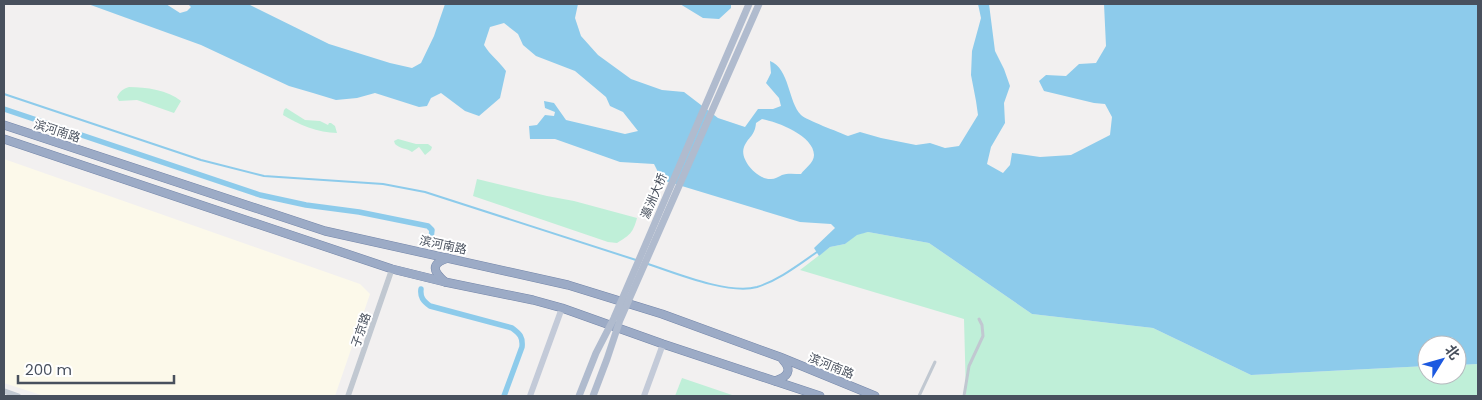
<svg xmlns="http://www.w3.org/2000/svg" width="1482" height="400" font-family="Poppins,'Noto Sans SC',sans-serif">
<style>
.commercial{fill:#fcf9ea}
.green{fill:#bfefd8}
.water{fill:#8dcbeb;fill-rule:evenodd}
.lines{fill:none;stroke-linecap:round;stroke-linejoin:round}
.stream{stroke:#8dcbeb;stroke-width:2}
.canal{stroke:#8dcbeb;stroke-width:5.5}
.trunk-casing{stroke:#7486a9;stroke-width:9}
.pedestrian{stroke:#c1c8d1;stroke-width:3}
.tertiary{stroke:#c1c8d1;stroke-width:5.5}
.secondary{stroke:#c3cad8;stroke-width:6}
.trunk{stroke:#9cabc6;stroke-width:8}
.primary-bridge{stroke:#b0bbce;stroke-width:7}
.labels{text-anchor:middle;stroke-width:4;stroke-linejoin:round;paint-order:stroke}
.street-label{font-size:12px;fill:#48505d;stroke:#fff}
</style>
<rect width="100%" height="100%" fill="#f2f0f0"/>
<path class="commercial" d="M4 159 360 284 370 294 335 396H44L4 383Z"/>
<g class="green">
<path d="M129 87C146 87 168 90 181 101L174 113 137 100 119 101 117 97C120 91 123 89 129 87Z"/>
<path d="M286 108 305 120 320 121 328 125 329 123H331L335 126 337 133C319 133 297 124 283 115L284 110Z"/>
<path d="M398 139 416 144H428L432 147 431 150 425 155 419 147 412 152C407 148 400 149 395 144L394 141Z"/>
<path d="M477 179 547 196 574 201 637 218C633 233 630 235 617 243L608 242 473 196Z"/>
<path d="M868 232 929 243 1032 314 1153 328 1251 375 1427 366V375H1457V365L1478 364V396H966L964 319 800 270 830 247 845 244 857 234Z"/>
<path d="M682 378 735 396H675Z"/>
</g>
<g class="water">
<path d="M88 4H166L180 13 187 11 191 7 188 4H248L329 44 390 63 412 68 421 63 434 36 445 4H578L575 18 581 36 598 55 631 79 662 90 684 92 718 118 745 127 758 109H773L781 106 779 98 766 83 771 73 770 61C790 69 788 102 801 115 806 120 839 132 848 136L860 132 881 138 916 145 930 143 945 148 959 146 978 115 976 101 971 75 972 51 981 18 978 4H989L995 51 1004 69 1010 86 1004 103 1005 123 991 147 987 164 1003 173 1010 165 1012 153 1040 157 1071 155 1110 135 1112 117 1105 104 1094 103 1044 91 1039 81 1046 75 1066 76 1079 64 1096 63 1106 46 1104 4H1478V364L1457 365V345H1427V366L1251 375 1153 328 1032 314 929 243 868 232 857 235 845 244 830 247 819 256 814 248 835 228 831 224 800 222 662 180 654 164 620 162 555 139H530L529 126 537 125 545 115 554 116 555 112 545 108 544 101 554 103 566 120 625 134 638 131 623 112 610 106 606 97 575 71 536 56 523 45 518 34 504 23 490 27 484 45C490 55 499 61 506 71L500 98 479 116 465 111 441 93 431 98 427 106 419 107 375 93 357 98 336 100 313 93 289 86 201 45ZM762 119C778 122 814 136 814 155 814 163 805 168 801 174 795 174 787 173 782 175 778 177 775 179 771 179 758 180 739 160 744 147 748 137 755 136 756 123Z"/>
<path d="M680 4H679H731V8L719 19 703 18Z"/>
</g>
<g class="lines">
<g class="stream">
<path d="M4 94 201 160 264 176 383 184 425 192 636 260"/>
<path d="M648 264C675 273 729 295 757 287 779 280 798 265 817 252"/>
</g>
<g class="canal">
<path d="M4 109 260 195 306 205 359 212 428 226 432 230 431 238"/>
<path d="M421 289C420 297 423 301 430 306L512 328C520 334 523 337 522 347L504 396"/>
</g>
<g class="trunk-casing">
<g id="trunk">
<path d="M4 125 325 231 568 285 662 314 780 357 875 396"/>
<path d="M4 139 392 269 445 282 533 300 562 308 663 344 820 396"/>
<path d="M445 282C433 271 430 264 448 258"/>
<path d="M775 381C787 377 793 371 783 360"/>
</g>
</g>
<g class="pedestrian">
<path d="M919 396 935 362"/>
<path d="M964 396 969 366 983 336 982 325 979 319"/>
</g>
<g class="tertiary">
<path d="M4 391 18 396"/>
<path d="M348 396 392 269"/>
</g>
<g class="secondary">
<path d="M530 396 562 308"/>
<path d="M644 396 663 344"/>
</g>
<use href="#trunk" class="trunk"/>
<g class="primary-bridge">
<path d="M579 396 596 353 614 318 749 4"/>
<path d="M593 396 607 359 620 320 759 4"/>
</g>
</g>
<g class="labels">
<g class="street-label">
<text transform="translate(57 131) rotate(18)" y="4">滨河南路</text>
<text transform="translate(654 196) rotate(-67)" y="4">瀛洲大桥</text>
<text transform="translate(443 245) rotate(12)" y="4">滨河南路</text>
<text transform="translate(361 330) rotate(-71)" y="4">子京路</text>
<text transform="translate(831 366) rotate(22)" y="4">滨河南路</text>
</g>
</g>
<rect width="1482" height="400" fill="none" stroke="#48505d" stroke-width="10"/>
<g transform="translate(1442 360) rotate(53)"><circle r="24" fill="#ffffff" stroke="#b6b9be"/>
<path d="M0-4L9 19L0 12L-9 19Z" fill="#1c59e0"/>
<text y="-8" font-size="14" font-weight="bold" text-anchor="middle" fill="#48505d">北</text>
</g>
<path d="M18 375v8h156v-8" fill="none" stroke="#48505d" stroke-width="2.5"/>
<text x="25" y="375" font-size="15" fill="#48505d" stroke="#ffffff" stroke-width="4" paint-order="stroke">200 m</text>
</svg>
